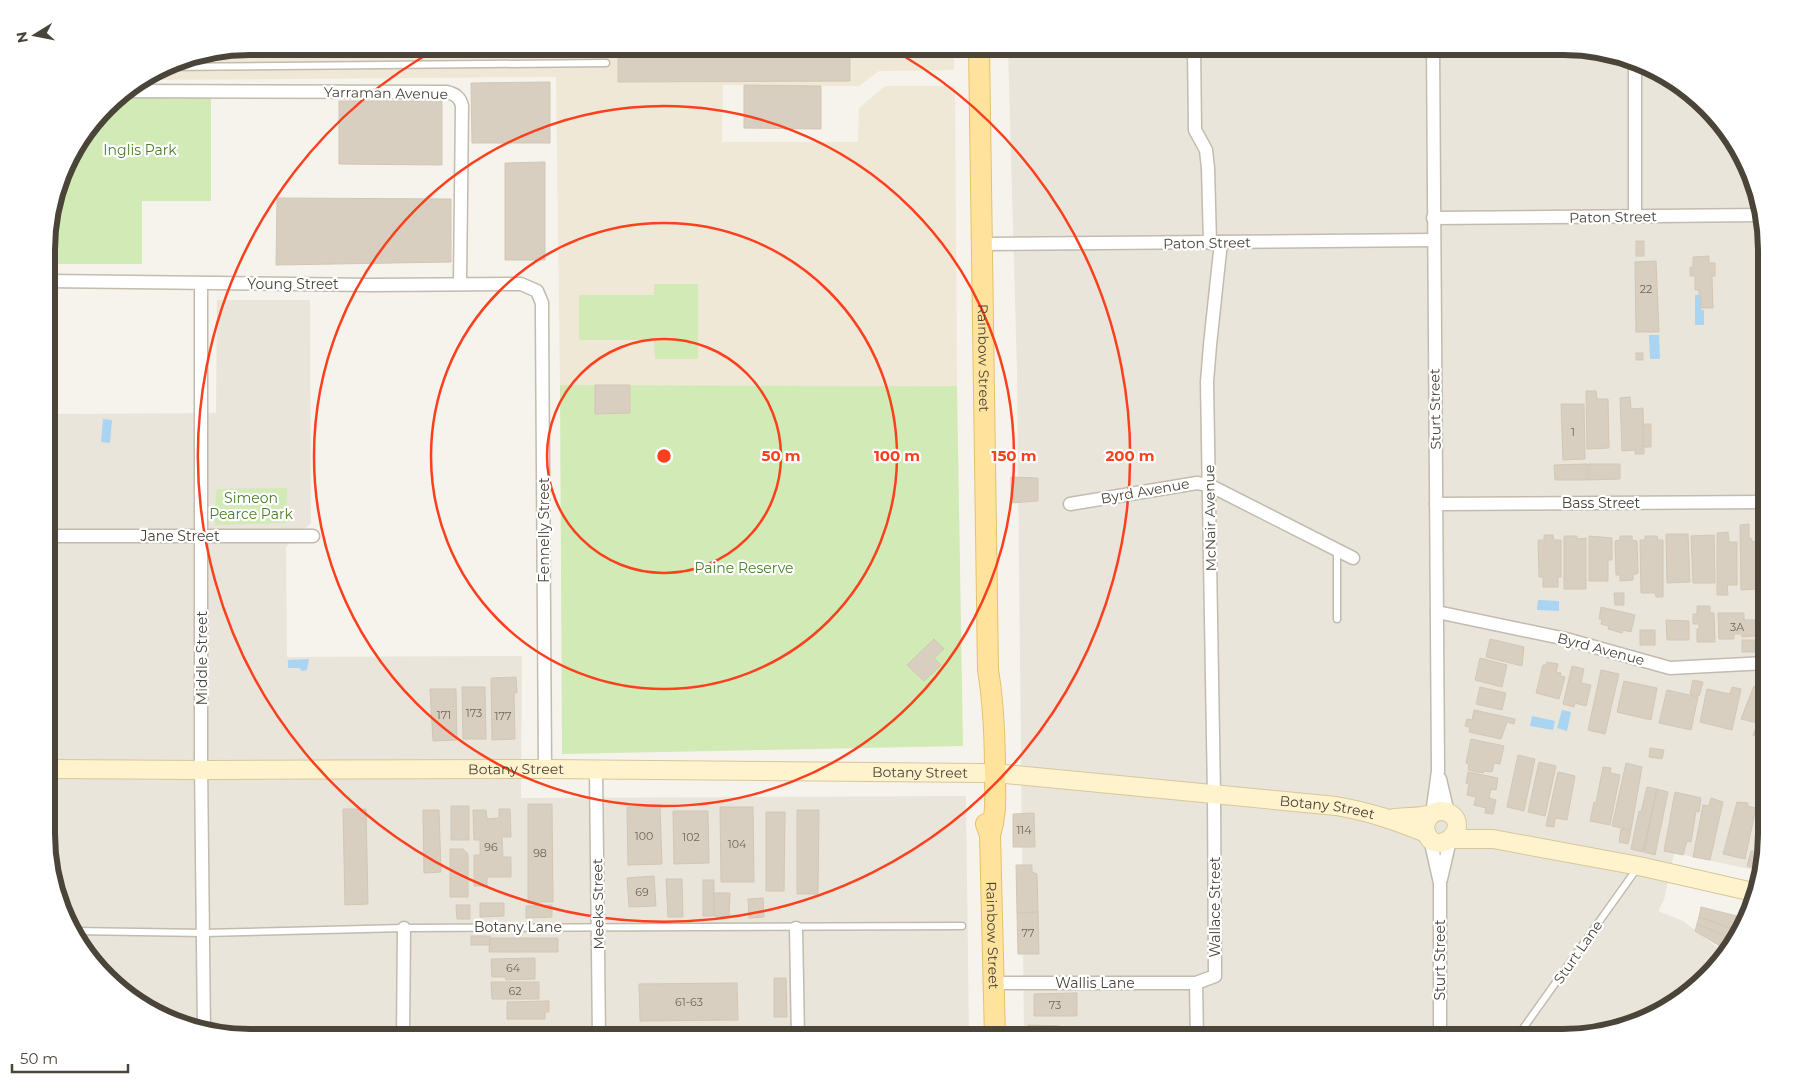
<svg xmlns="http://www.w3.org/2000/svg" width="1813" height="1084" font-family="Montserrat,sans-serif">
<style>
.residential{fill:#eae5da}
.education{fill:#efe8d6}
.green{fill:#d2eab5}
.water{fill:#a9d4f2}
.building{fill:#d8cfc1;stroke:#d3c7b4}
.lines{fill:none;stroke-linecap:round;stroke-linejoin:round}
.lane-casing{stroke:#c2bbae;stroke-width:9}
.street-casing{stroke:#c2bbae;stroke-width:15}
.secondary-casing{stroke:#d6c79b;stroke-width:20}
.primary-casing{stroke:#e6c16a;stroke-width:22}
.lane{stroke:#fff;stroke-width:6}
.street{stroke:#fff;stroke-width:12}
.secondary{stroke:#fff3cd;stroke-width:18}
.primary{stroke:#ffe39c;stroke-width:20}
.ring{fill:none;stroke:#fc3f1d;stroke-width:2.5}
.labels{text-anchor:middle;stroke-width:4.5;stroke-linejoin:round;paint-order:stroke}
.number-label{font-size:11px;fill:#6e675b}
.street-label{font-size:14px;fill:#4b4439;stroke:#fff}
.park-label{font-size:14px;fill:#4a7f2a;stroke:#fff}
.rim{fill:none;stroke:#4b4439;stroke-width:6}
.centre{fill:#fc3f1d;stroke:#fff;stroke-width:2.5}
.ring-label{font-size:15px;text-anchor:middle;font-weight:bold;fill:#fc3f1d;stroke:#fff;stroke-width:4.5;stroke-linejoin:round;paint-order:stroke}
</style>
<rect width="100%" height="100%" fill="#f6f3ec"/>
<g class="residential">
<path d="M1008 46H1563L1616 53 1665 74 1733 137 1756 185 1766 236V847L1759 871 1674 853 1664 900 1658 911 1683 921 1726 954 1707 978 1665 1010 1576 1037 1024 1038 1017 373Z"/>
<path d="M217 300H310L311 523 286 547 287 657 522 656 521 798 966 796 969 1038H250L197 1031 148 1010 80 947 48 860V414L216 413Z"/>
</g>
<path class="education" d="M250 46H954V70L879 71 859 86 723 85 722 142H858L859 108 885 86H955L957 386 560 385 556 77 143 80 172 62Z"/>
<g class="green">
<path d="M114 98H211V201H142V264H48V224L67 160Z"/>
<path d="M654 284H698V359H655L654 340H579V295H654Z"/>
<path d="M560 385 957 386 963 746 562 754Z"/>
<path d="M287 488 286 523 215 525 216 489Z"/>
</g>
<g class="water">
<path d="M1695 295H1701V310H1704V325H1695Z"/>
<path d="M1649 335H1659L1660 359H1650Z"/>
<path d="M103 419 112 420 110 443 101 442Z"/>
<path d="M1538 600 1559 601V611L1537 610Z"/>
<path d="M309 659 307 670 302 671 299 668H288V660Z"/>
<path d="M1562 710 1571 712 1567 731 1557 728Z"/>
<path d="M1532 716 1555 721 1553 730 1530 726Z"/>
</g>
<g class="building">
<path d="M844 46H850V81L618 82V56H844Z"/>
<path d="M550 82V143H472L471 83Z"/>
<path d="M744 85 821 86V129L744 128Z"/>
<path d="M339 101H442V165L339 164Z"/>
<path d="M545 162V260H505V163Z"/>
<path d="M277 198 451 199V262L276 265Z"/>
<rect x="1636" y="241" width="8" height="15"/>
<path d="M1709 256V263H1715V276H1712L1713 308H1701V296H1699V290H1695V276H1690V267H1693V257Z"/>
<path d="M1656 261 1659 332H1636L1635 262Z"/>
<rect x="1636" y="353" width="7" height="7"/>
<path d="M595 385H630V413L595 414Z"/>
<path d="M1586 391H1596L1597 399H1608L1609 448 1587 449Z"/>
<path d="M1630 397 1631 409 1643 408 1644 454H1635V450L1622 451 1620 398Z"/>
<path d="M1561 404H1584L1585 459 1563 460Z"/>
<rect x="1643" y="424" width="8" height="23"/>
<path d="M1587 464V480H1555L1554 465Z"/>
<path d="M1588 464H1620V479L1588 480Z"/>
<path d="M1011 477 1038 478V501L1011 503Z"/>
<path d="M1749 524V538H1751L1752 541 1761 542 1760 584H1756V589L1741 590 1740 525Z"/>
<path d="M1728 532 1729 542H1737V585H1727L1728 595H1717V533Z"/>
<path d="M1666 534H1688L1690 582 1667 583Z"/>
<path d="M1544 535H1553L1554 540H1561V577H1558V587H1543V577H1539L1538 540H1544Z"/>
<path d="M1714 535 1715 583H1693L1691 536Z"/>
<path d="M1564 536H1577V539L1586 538V589H1564Z"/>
<path d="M1589 536 1612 538V560H1608V581H1589Z"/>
<path d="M1620 536H1632V540L1637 541 1638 573 1633 575V580L1620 581V575H1616L1615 541 1620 540Z"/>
<path d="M1645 536H1657L1658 540H1663V597H1656L1655 593H1641L1640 540H1645Z"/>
<path d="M1764 544H1766V589H1765Z"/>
<path d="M1614 593H1624V605H1615Z"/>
<path d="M1697 606H1710V613H1714L1715 642H1697V629L1699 628V624H1693V614H1697Z"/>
<path d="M1601 607 1635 615 1631 632 1623 630 1622 633 1608 629 1609 626 1601 624 1602 619H1599Z"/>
<path d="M1718 613H1744V620H1755L1756 636 1742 637V634H1734V639H1719Z"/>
<path d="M1666 620 1689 621V640H1667Z"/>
<rect x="1640" y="630" width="15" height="15"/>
<path d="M934 639 944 649 934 658 941 665 924 681 907 665Z"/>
<path d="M1490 639 1524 647 1522 666 1486 657Z"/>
<rect x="1742" y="640" width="13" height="12"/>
<path d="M1480 658 1507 665 1502 687 1475 680Z"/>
<path d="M1547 662 1558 664 1556 672 1561 673 1560 676 1565 677 1559 699 1536 693 1543 665H1546Z"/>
<path d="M1572 666 1584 669 1581 683 1591 685 1586 706 1575 703 1574 707 1563 704Z"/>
<path d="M1601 670 1619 674 1605 734 1588 730Z"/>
<path d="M516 677 517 693H514L515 739 492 740 491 678Z"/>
<path d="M1693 680 1703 682 1699 696 1690 694Z"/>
<path d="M1624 681 1657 688 1651 720 1617 712Z"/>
<path d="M1754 686 1766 691V730L1762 739 1753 735 1758 723 1741 719Z"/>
<path d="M462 687H485L486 739H463Z"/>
<path d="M1480 687 1506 693 1502 710 1476 704Z"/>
<path d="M1732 687 1741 689 1732 730 1700 722 1707 689 1730 694Z"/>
<path d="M430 689H456L457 740 433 741Z"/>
<path d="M1667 690 1698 697 1691 730 1659 723Z"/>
<path d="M1474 710 1515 719 1514 724 1507 722 1501 739 1469 732 1470 727 1465 726 1467 719 1472 720Z"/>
<path d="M1471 739 1504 746 1500 764 1494 763 1492 772 1484 771 1483 773 1468 770 1469 764 1466 763Z"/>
<path d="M1650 748 1664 750 1662 759 1649 757Z"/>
<path d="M1518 755 1535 759 1524 811 1507 807Z"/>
<path d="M1539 762 1556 766 1545 816 1528 812Z"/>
<path d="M1626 763 1642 767 1631 830 1612 826Z"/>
<path d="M1603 767 1611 768 1610 773 1620 775 1610 825 1590 821 1594 802 1596 803Z"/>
<path d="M1468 772 1498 778 1496 790 1491 789 1489 798 1496 800 1493 814 1485 813 1486 808 1474 805 1476 797 1467 795 1469 784 1466 783Z"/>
<path d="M1558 772 1575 776 1567 820 1555 818 1554 827 1546 826Z"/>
<path d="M1647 787 1657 789 1643 852 1631 849 1639 811 1641 812Z"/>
<path d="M1657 789 1668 792 1655 855 1644 852Z"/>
<path d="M1675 792 1701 798 1699 812 1696 811 1691 842 1687 841 1683 855 1664 851Z"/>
<path d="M1711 798 1723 802 1710 860 1693 857 1703 805 1709 806Z"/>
<path d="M1737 802 1748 803 1747 806 1756 808 1745 859 1723 854Z"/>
<path d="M528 804H552L553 902H528Z"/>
<rect x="451" y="806" width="18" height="34"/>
<path d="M660 806 662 864 628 865 627 807Z"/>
<path d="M720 807H753L754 882H721Z"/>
<path d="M343 809H366L368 904 345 905Z"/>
<path d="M499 809H510L511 837H502L503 857H511V877H487V886H474V855H480V840H474L473 810H486L487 819 499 818Z"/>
<path d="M423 810H439L441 872 424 873Z"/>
<path d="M797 810H819L818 894H797Z"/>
<path d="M673 811H708L709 863 674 864Z"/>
<path d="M766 812H785L784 891H766Z"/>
<path d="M1034 813 1035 847H1013V814Z"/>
<path d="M1621 829 1631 831 1628 844 1619 842Z"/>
<path d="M1766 832V842L1761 839Z"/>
<path d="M450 849H463L468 854V897H450Z"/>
<path d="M1759 849 1765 850 1760 869 1747 866 1751 851 1759 852Z"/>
<path d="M1016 865H1032V872L1037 874 1038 912 1017 913Z"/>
<path d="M654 876 656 906 629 907 627 878Z"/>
<path d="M666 879H682L683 917H668Z"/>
<rect x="703" y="880" width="11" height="36"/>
<path d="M714 893H730L729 917 714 916Z"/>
<path d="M763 898 764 917 749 918 748 899Z"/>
<path d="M480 903H504V916L480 917Z"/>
<path d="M456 905H470V919H457Z"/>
<path d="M552 905V917L526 918V906Z"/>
<path d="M1701 907 1745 918 1741 932 1699 917Z"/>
<path d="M1038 912 1039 954H1018L1017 913Z"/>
<path d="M1699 917 1741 932 1739 936 1736 941 1697 924Z"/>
<path d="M1697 924 1736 941 1728 951 1695 931Z"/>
<rect x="471" y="936" width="19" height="9"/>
<path d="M490 938H558V952H489Z"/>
<path d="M535 958V979L506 980 505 977H492L491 959Z"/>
<path d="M774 978H786L787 1017H774Z"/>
<path d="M491 982H539V999H492Z"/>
<path d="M737 983 738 1020 640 1021 639 984Z"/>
<path d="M1077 993V1016H1034V994Z"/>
<path d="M549 1001V1012H545V1019H507V1002Z"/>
<path d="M1028 1025 1060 1026V1037H1023V1031H1028Z"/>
<path d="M558 1031V1038H448V1033Z"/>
<path d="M759 1035V1038H642V1037Z"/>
</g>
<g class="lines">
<g class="lane-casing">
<g id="lane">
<path d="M163 67 606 63"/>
<path d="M1337 550V619"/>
<path d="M74 931 204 933 404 928 962 926"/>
<path d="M1517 1037 1638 867"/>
</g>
</g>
<g class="street-casing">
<g id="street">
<path d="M1194 46 1195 130 1206 150 1208 168 1210 243"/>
<path d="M1635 61V216"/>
<path d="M125 91 447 92C455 94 460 97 462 106L460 284"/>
<path d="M1433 218 1762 215"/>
<path d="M982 244 1433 240"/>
<path d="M48 281 371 285 521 284 537 291 542 303V318L545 769"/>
<path d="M201 284V764L204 1032"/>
<path d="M1070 504 1197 483 1209 485 1353 558"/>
<path d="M1436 504 1766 502"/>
<path d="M48 536H313"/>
<path d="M1437 612 1566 639 1670 668 1766 663"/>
<path d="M596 770 599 1038"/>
<path d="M1440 779 1448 813"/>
<path d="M1432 814 1438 771 1433 46"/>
<path d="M1430 839 1440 883V1037"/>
<path d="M1441 879 1450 840"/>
<path d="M796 928 798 1038"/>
<path d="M994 983H1196"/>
<path d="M1197 1037 1196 983 1215 976 1214 795 1207 382 1210 345 1221 242"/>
<path d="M403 1038 404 928"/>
</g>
</g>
<g class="secondary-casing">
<g id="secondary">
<path id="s1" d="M48 769 202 770 545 769 983 773"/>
<path id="s2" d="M995 773 1336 806C1370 812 1394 820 1426 833"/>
<path d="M1394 818C1405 817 1417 817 1428 815 1432 814 1435 812 1439 811 1442 811 1444 811 1447 812 1475 825 1436 861 1426 832 1424 826 1426 820 1431 815"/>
<path d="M1451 839H1493L1639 866 1753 892"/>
</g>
</g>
<g class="primary-casing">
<g id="primary">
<path id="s3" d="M979 46 988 670C994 706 995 738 995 774 995 797 997 813 990 835"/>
<path id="s4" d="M986 824 990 835 995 1038"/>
</g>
</g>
<use href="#lane" class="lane"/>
<use href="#street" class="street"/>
<use href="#secondary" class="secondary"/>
<use href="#primary" class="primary"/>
</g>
<g class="ring">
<circle cx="664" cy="456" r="117"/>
<circle cx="664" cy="456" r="233"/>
<circle cx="664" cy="456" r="350"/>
<path d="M886 46A466 466 0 1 1 442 46"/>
</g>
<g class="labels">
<g class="number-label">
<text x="1646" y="293">22</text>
<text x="1573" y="436">1</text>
<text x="1737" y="631">3A</text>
<text x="474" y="717">173</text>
<text x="444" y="719">171</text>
<text x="503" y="720">177</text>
<text x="1024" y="834">114</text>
<text x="644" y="840">100</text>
<text x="691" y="841">102</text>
<text x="737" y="848">104</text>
<text x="491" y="851">96</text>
<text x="540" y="857">98</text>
<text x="642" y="896">69</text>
<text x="1028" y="937">77</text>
<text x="513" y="972">64</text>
<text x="515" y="995">62</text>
<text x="689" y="1006">61-63</text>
<text x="1055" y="1009">73</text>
</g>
<g class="street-label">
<text transform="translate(386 93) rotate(1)" y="5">Yarraman Avenue</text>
<text transform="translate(1613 217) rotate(-1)" y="5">Paton Street</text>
<text transform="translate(1207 243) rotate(-1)" y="5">Paton Street</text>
<text x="293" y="289">Young Street</text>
<text dy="5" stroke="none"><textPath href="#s3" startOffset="312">Rainbow Street</textPath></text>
<text transform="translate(1435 409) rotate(-91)" y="5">Sturt Street</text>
<text transform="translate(1145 491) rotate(-10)" y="5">Byrd Avenue</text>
<text x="1601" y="508">Bass Street</text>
<text transform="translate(1210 518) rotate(-91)" y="5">McNair Avenue</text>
<text transform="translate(544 530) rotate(-90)" y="5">Fennelly Street</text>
<text x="180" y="541">Jane Street</text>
<text transform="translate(1601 649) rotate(15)" y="5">Byrd Avenue</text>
<text transform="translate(202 658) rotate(-90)" y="5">Middle Street</text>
<text dy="5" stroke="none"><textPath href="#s1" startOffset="468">Botany Street</textPath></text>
<text dy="5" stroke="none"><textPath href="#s1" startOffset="872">Botany Street</textPath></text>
<text dy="5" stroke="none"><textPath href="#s2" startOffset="334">Botany Street</textPath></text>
<text transform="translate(598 904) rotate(-91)" y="5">Meeks Street</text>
<text transform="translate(1215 907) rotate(-90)" y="5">Wallace Street</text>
<text x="518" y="932">Botany Lane</text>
<text dy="5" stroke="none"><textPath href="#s4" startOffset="112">Rainbow Street</textPath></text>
<text transform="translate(1578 952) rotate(-55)" y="5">Sturt Lane</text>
<text transform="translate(1440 960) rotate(-90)" y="5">Sturt Street</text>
<text x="1095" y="988">Wallis Lane</text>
</g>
<g class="park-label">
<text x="140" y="155">Inglis Park</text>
<text x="251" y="503">Simeon<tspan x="251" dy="16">Pearce Park</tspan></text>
<text x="744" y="573">Paine Reserve</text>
</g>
</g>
<path d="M0 0H1813V1084H0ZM250 55H1563A195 195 0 0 1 1758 250V834A195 195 0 0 1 1563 1029H250A195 195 0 0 1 55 834V250A195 195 0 0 1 250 55Z" fill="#fff" fill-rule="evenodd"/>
<path class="rim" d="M250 55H1563A195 195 0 0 1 1758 250V834A195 195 0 0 1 1563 1029H250A195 195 0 0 1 55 834V250A195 195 0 0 1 250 55Z"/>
<circle cx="664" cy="456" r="8" class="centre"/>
<g class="ring-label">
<text x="781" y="461">50 m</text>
<text x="897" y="461">100 m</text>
<text x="1014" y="461">150 m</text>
<text x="1130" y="461">200 m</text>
</g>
<g transform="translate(35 35) rotate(260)" stroke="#ffffff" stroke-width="4" paint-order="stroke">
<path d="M0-4L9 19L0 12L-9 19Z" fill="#4b4439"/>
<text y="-8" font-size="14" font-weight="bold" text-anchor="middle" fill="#4b4439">N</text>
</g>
<path d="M12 1064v8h116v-8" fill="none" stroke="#4b4439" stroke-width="2.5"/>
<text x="20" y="1064" font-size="15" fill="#4b4439" stroke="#ffffff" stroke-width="4" paint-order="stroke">50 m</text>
</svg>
